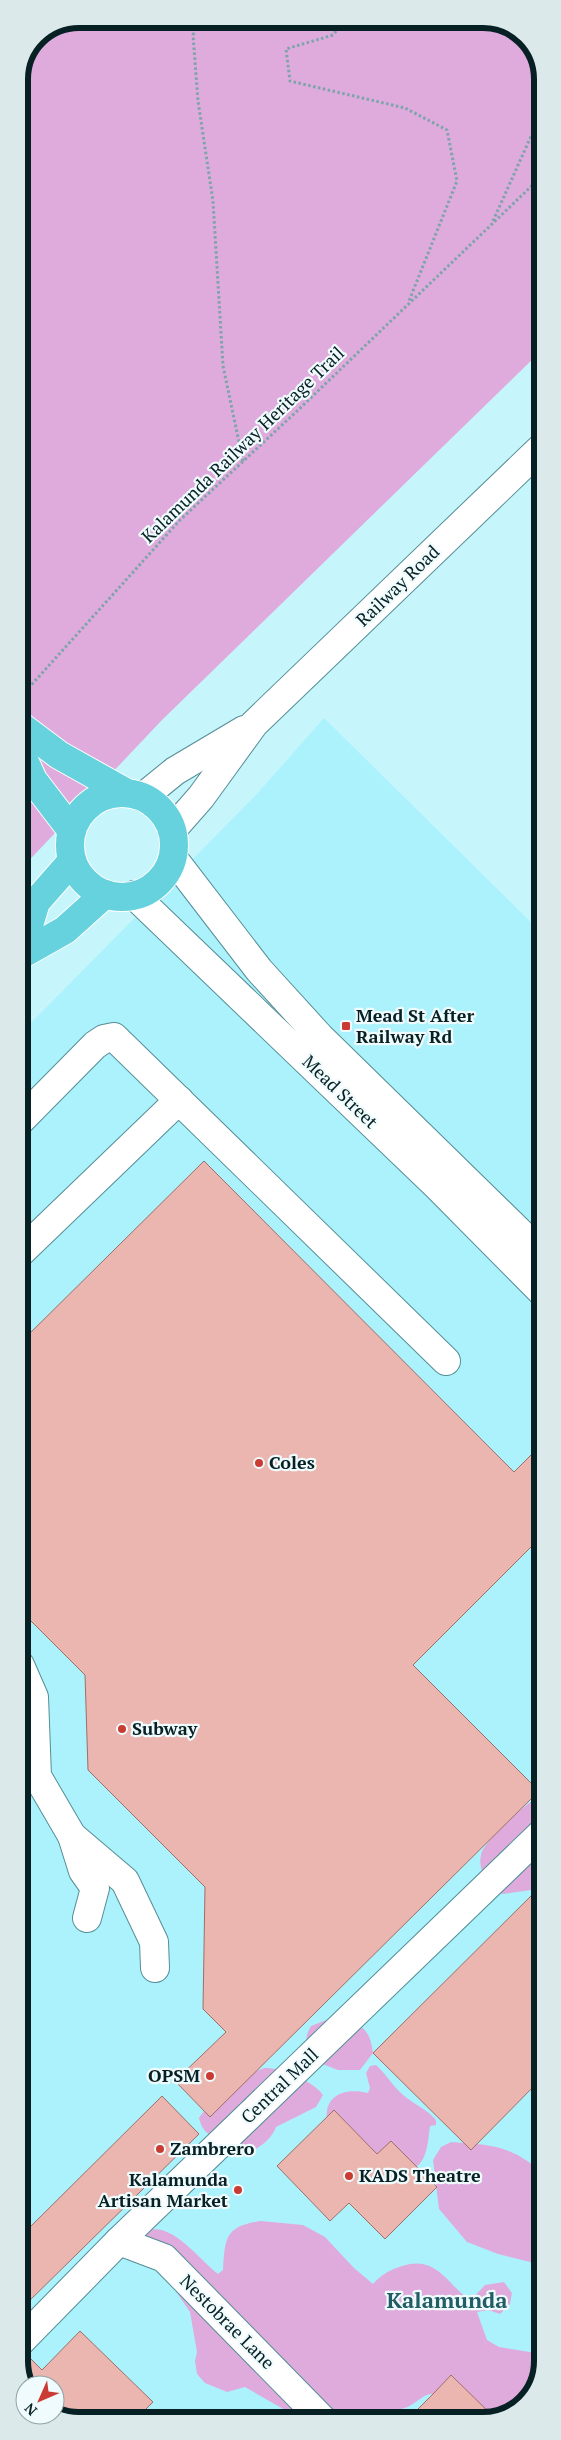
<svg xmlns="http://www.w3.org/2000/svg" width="561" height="2440" font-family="'PT Serif',serif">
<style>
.built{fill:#acf2fc}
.green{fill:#dfabdd}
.building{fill:#eab6af;stroke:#9d6f68}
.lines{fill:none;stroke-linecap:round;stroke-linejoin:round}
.minor-casing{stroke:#558e96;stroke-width:30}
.major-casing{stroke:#fff;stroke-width:30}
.path{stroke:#7da4a9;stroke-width:3;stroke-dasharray:2.5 2.5;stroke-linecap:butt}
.minor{stroke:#fff;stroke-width:28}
.major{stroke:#66d2dd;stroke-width:28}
.poi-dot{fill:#c93b33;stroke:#effbfc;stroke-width:2}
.labels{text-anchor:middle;stroke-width:4.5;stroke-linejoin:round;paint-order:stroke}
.street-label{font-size:18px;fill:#072023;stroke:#effbfc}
.poi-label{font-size:18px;font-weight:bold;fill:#072023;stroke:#effbfc;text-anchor:start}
.district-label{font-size:22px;font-weight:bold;fill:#225c64;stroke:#effbfc}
.rim{fill:none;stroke:#072023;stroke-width:6}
</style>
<rect width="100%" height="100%" fill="#c6f5fc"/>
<path class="built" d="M324 718 542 933V2362L528 2401 494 2420 71 2421 55 2385H27L20 2373 19 1035 256 795Z"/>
<g class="green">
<path d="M78 19H490L522 34 541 67V351L162 720 19 871V78L36 36Z"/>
<path d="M542 1795V1817H540L531 1828 534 1853 542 1865V1878L538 1889 503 1894 490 1889C485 1878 478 1867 481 1855 483 1841 528 1801 542 1795Z"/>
<path d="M329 2019C356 2023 369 2022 373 2053L360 2070H338L312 2060C307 2046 303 2039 311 2026Z"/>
<path d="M376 2065C386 2074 392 2085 402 2094 413 2104 427 2109 436 2120V2125L430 2126C428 2139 428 2159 416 2167L386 2155 372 2154 328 2125C321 2096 344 2087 368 2093L370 2088 366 2073 370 2066Z"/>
<path d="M265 2068C280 2067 315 2082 323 2095L316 2107 276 2127C271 2141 256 2151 242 2154L236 2141C217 2139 204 2138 199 2118 212 2099 243 2074 265 2068Z"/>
<path d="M451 2142C492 2145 510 2145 542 2172V2265L498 2254 467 2242 439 2209 433 2160 441 2147Z"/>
<path d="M261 2221 303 2225 325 2237 354 2268 373 2284C382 2274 390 2270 402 2266 436 2255 446 2282 470 2301L485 2285 504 2282 512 2293 510 2304 500 2314 488 2310 477 2312 487 2340 499 2347 542 2354V2362L528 2401 494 2420H446L442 2397C424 2387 420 2405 401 2409L395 2420 314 2419 285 2410 245 2387 227 2392 205 2383 197 2374 195 2361 197 2352 190 2312 138 2235C167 2214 196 2257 218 2274L223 2270C225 2238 225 2226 261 2221Z"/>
</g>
<g class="building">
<path d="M204 1161 514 1472 542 1444V1536L413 1665 539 1791 210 2117 175 2081 226 2032 203 2009 205 1887 88 1770 85 1675 19 1609V1344Z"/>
<path d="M542 1885V2078L471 2150 373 2053Z"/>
<path d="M162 2096 199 2134 20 2310V2237Z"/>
<path d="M334 2110 377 2154 391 2141 437 2187 385 2239 349 2203 330 2221 277 2166Z"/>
<path d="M80 2331 153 2402 134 2421H71L55 2414V2385H27L20 2373V2368L30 2358 42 2370Z"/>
<path d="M451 2375 496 2419 407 2420 434 2393Z"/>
</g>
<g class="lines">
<g class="minor-casing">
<g id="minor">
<path d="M143 797 175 771 244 730"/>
<path d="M172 830 201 797 254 724 541 448"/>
<path d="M173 858 259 970 320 1037 542 1254"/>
<path d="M134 895 437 1186 542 1292"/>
<path d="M19 1122 95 1045 104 1039 114 1037 446 1361"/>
<path d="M19 1254 179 1100"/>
<path d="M20 1665 34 1697 37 1776 72 1836 83 1871 95 1888 87 1918"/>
<path d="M72 1836 125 1881 154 1942 155 1968"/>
<path d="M119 2241 164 2258 323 2420"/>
<path d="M20 2342 119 2241 542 1833"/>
</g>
</g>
<g class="major-casing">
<g id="major">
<path d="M19 725 59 755 125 792"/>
<path d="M19 749 33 780 72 831"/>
<circle cx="122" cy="845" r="52"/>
<path d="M20 955 36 902 72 861"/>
<path d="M19 956 65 930 105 894"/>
</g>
</g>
<g class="path">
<path d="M200 19 193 35 198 101 213 201 223 366 243 461"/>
<path d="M345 19 333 35 286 49 290 81 405 108 447 130 457 181 409 301"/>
<path d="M493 221 541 114"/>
<path d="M25 692 180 520 296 412 541 177"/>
</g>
<use href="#minor" class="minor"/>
<use href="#major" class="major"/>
</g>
<g class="poi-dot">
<rect x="341" y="1021" width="10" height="10" rx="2.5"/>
<circle cx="259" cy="1463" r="5"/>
<circle cx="122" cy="1729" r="5"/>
<circle cx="210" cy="2076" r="5"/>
<circle cx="160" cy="2149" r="5"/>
<circle cx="349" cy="2176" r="5"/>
<circle cx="238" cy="2190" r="5"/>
</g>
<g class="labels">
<g class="street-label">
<text transform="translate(243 445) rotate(-44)" y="6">Kalamunda Railway Heritage Trail</text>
<text transform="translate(398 586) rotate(-44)" y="6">Railway Road</text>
<text transform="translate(340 1092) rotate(44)" y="6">Mead Street</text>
<text transform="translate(280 2086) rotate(-44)" y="6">Central Mall</text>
<text transform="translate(227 2322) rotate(45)" y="6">Nestobrae Lane</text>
</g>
<g class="poi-label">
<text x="356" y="1022">Mead St After<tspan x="356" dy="21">Railway Rd</tspan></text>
<text x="269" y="1469">Coles</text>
<text x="132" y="1735">Subway</text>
<text x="200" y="2082" text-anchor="end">OPSM</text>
<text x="170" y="2155">Zambrero</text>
<text x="359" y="2182">KADS Theatre</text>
<text x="228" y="2186" text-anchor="end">Kalamunda<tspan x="228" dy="21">Artisan Market</tspan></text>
</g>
<g class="district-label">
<text x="447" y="2308">Kalamunda</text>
</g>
</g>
<path d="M0 0H561V2440H0ZM79 28H483A51 51 0 0 1 534 79V2361A51 51 0 0 1 483 2412H79A51 51 0 0 1 28 2361V79A51 51 0 0 1 79 28Z" fill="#dce9eb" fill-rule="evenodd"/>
<path class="rim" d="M79 28H483A51 51 0 0 1 534 79V2361A51 51 0 0 1 483 2412H79A51 51 0 0 1 28 2361V79A51 51 0 0 1 79 28Z"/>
<g transform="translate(40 2400) rotate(225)"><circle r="24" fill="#effbfc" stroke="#92a3a5"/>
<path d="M0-4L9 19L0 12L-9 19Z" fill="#c93b33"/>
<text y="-8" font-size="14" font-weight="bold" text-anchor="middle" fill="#072023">N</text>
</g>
</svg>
